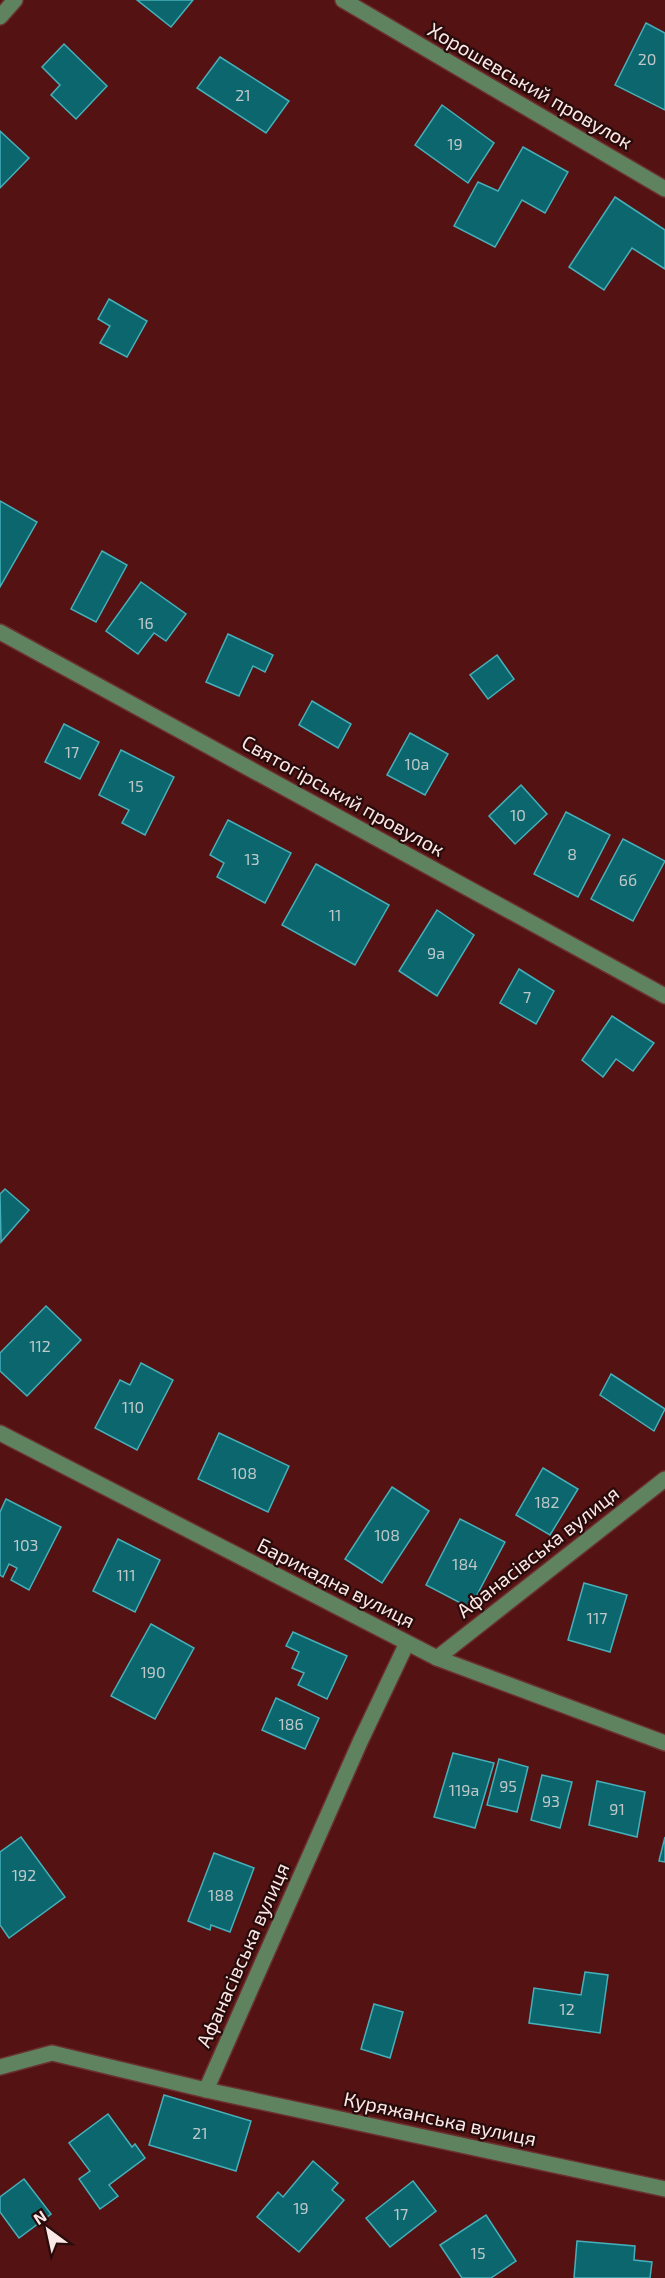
<svg xmlns="http://www.w3.org/2000/svg" width="665" height="2278" font-family="'Exo 2',sans-serif">
<style>
.building{fill:#0c666e;stroke:#45b0ba;stroke-width:1.5}
.lines{fill:none;stroke-linecap:round;stroke-linejoin:round}
.minor-casing{stroke:#6b3031;stroke-width:18}
.minor{stroke:#5e835e;stroke-width:15}
.labels{text-anchor:middle;stroke-width:4.5;stroke-linejoin:round;paint-order:stroke}
.number-label{font-size:16px;fill:#bec8c9}
.street-label{font-size:20px;fill:#fae8e7;stroke:#280b0a}
</style>
<rect width="100%" height="100%" fill="#541213"/>
<g class="building">
<path d="M137 0H193L171 27Z"/>
<path d="M646 23 665 33V110L615 85Z"/>
<path d="M64 44 107 86 76 119 51 95 60 85 42 67Z"/>
<path d="M220 57 289 101 266 133 197 88Z"/>
<path d="M442 105 494 143 468 183 415 145Z"/>
<path d="M0 131 29 158 0 188Z"/>
<path d="M523 147 568 172 545 213 522 200 495 247 454 226 478 182 498 191Z"/>
<path d="M615 197 665 230V269L632 248 604 290 569 267Z"/>
<path d="M109 299 147 321 127 357 100 343 110 326 98 319Z"/>
<path d="M0 501 37 522 0 587Z"/>
<path d="M102 551 127 565 96 622 71 609Z"/>
<path d="M141 582 186 614 166 641 154 633 138 654 106 631Z"/>
<path d="M228 634 273 655 265 672 253 666 239 696 206 682Z"/>
<path d="M497 655 514 679 488 699 470 675Z"/>
<path d="M312 701 351 724 338 748 299 725Z"/>
<path d="M64 724 99 742 80 779 45 762Z"/>
<path d="M410 733 448 754 425 795 387 775Z"/>
<path d="M121 750 174 777 145 835 122 823 129 810 99 795Z"/>
<path d="M521 785 547 814 515 844 489 816Z"/>
<path d="M566 812 610 835 578 897 534 874Z"/>
<path d="M228 820 291 853 265 903 217 877 224 863 210 855Z"/>
<path d="M623 839 665 861 633 921 591 899Z"/>
<path d="M316 864 389 905 355 965 282 925Z"/>
<path d="M437 910 474 935 437 996 399 971Z"/>
<path d="M519 969 554 991 536 1024 500 1003Z"/>
<path d="M612 1016 654 1043 633 1071 616 1059 603 1077 582 1060Z"/>
<path d="M5 1189 29 1210 1 1242 0 1194Z"/>
<path d="M46 1306 81 1340 27 1396 0 1371V1353Z"/>
<path d="M141 1363 173 1380 137 1450 95 1428 120 1380 130 1385Z"/>
<path d="M611 1374 665 1409 654 1431 600 1395Z"/>
<path d="M219 1433 289 1466 268 1512 198 1479Z"/>
<path d="M543 1468 578 1489 550 1535 516 1515Z"/>
<path d="M392 1487 429 1511 382 1583 345 1559Z"/>
<path d="M6 1499 61 1527 29 1590 11 1580 17 1568 9 1564 3 1577 0 1575V1512Z"/>
<path d="M460 1519 505 1542 470 1608 426 1585Z"/>
<path d="M118 1539 160 1560 135 1612 93 1591Z"/>
<path d="M584 1583 627 1595 610 1652 568 1640Z"/>
<path d="M151 1624 194 1648 155 1719 111 1696Z"/>
<path d="M293 1632 347 1656 327 1699 298 1685 304 1673 292 1668 299 1652 286 1646Z"/>
<path d="M276 1698 319 1718 305 1749 262 1730Z"/>
<path d="M453 1753 494 1763 475 1828 434 1817Z"/>
<path d="M499 1759 528 1767 517 1812 487 1805Z"/>
<path d="M542 1775 572 1782 560 1828 531 1820Z"/>
<path d="M597 1781 645 1792 637 1837 589 1825Z"/>
<path d="M21 1837 65 1897 9 1938 0 1925V1852Z"/>
<path d="M665 1837V1862L659 1861Z"/>
<path d="M214 1853 254 1868 230 1932 211 1925 210 1930 188 1921Z"/>
<path d="M585 1972 608 1975 600 2033 529 2023 534 1988 581 1995Z"/>
<path d="M374 2004 403 2012 390 2058 361 2049Z"/>
<path d="M164 2095 251 2121 236 2171 149 2145Z"/>
<path d="M108 2114 132 2147 135 2144 145 2158 109 2185 118 2196 100 2209 79 2179 90 2171 69 2143Z"/>
<path d="M313 2161 338 2183 332 2190 344 2200 299 2252 257 2217 278 2192 283 2197Z"/>
<path d="M24 2179 51 2214 19 2238 0 2212V2197Z"/>
<path d="M413 2181 436 2211 390 2247 366 2218Z"/>
<path d="M486 2215 516 2261 491 2278H462L440 2245Z"/>
<path d="M577 2241 635 2246 634 2260 652 2262 650 2278H574Z"/>
</g>
<g class="lines">
<g class="minor-casing">
<g id="minor">
<path d="M343 0 665 189"/>
<path d="M0 17 15 0"/>
<path d="M0 632 665 996"/>
<path d="M0 1433 437 1658 665 1743"/>
<path d="M437 1658 665 1479"/>
<path d="M0 2067 52 2053 206 2090 360 1742 407 1643"/>
<path d="M206 2090 665 2189"/>
</g>
</g>
<use href="#minor" class="minor"/>
</g>
<g class="labels">
<g class="number-label">
<text x="647" y="65">20</text>
<text x="243" y="101">21</text>
<text x="455" y="150">19</text>
<text x="146" y="629">16</text>
<text x="72" y="758">17</text>
<text x="417" y="770">10а</text>
<text x="136" y="792">15</text>
<text x="518" y="821">10</text>
<text x="572" y="860">8</text>
<text x="252" y="865">13</text>
<text x="628" y="886">6б</text>
<text x="335" y="921">11</text>
<text x="436" y="959">9а</text>
<text x="527" y="1003">7</text>
<text x="40" y="1352">112</text>
<text x="133" y="1413">110</text>
<text x="244" y="1479">108</text>
<text x="547" y="1508">182</text>
<text x="387" y="1541">108</text>
<text x="26" y="1551">103</text>
<text x="465" y="1570">184</text>
<text x="126" y="1581">111</text>
<text x="597" y="1624">117</text>
<text x="153" y="1678">190</text>
<text x="291" y="1730">186</text>
<text x="508" y="1792">95</text>
<text x="464" y="1796">119а</text>
<text x="551" y="1807">93</text>
<text x="617" y="1815">91</text>
<text x="24" y="1881">192</text>
<text x="221" y="1901">188</text>
<text x="567" y="2015">12</text>
<text x="200" y="2139">21</text>
<text x="301" y="2214">19</text>
<text x="401" y="2220">17</text>
<text x="478" y="2259">15</text>
</g>
<g class="street-label">
<text transform="translate(530 86) rotate(30)" y="7">Хорошевський провулок</text>
<text transform="translate(343 796) rotate(29)" y="7">Святогірський провулок</text>
<text transform="translate(538 1552) rotate(-38)" y="7">Афанасівська вулиця</text>
<text transform="translate(336 1583) rotate(27)" y="7">Барикадна вулиця</text>
<text transform="translate(243 1955) rotate(-66)" y="7">Афанасівська вулиця</text>
<text transform="translate(440 2119) rotate(12)" y="7">Куряжанська вулиця</text>
</g>
</g>
<g transform="translate(48 2230) rotate(327)" stroke="#280b0a" stroke-width="4.5" paint-order="stroke">
<path d="M0-4.5L10 22L0 15L-10 22Z" fill="#fae8e7"/>
<text y="-9" font-size="16" font-weight="bold" text-anchor="middle" fill="#fae8e7">N</text>
</g>
</svg>
